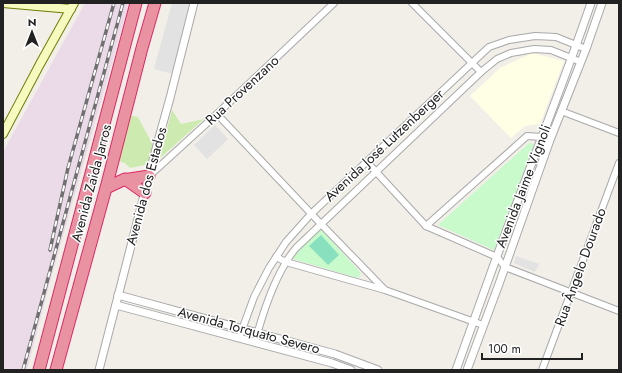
<svg xmlns="http://www.w3.org/2000/svg" width="622" height="373" font-family="Jost,sans-serif">
<style>
.industrial{fill:#ebdbe8}
.education{fill:#ffffe5}
.grass{fill:#cdebb0}
.park{fill:#c8facc}
.pitch{fill:#88e0be}
.parking{fill:#e2e2e2}
.lines{fill:none;stroke-linecap:round;stroke-linejoin:round}
.minor-casing{stroke:#a9a9a9;stroke-width:8}
.tertiary-casing{stroke:#a9a9a9;stroke-width:9}
.secondary-casing{stroke:#707d05;stroke-width:10}
.motorway-casing{stroke:#dc2a67;stroke-width:13}
.minor{stroke:#fff;stroke-width:6}
.tertiary{stroke:#fff;stroke-width:7}
.secondary{stroke:#f7fabf;stroke-width:8}
.motorway{stroke:#e892a2;stroke-width:11}
.rail-casing{stroke:#707070;stroke-width:3.5}
.rail{stroke:#fff;stroke-width:2;stroke-dasharray:6;stroke-linecap:butt}
.labels{text-anchor:middle;stroke-width:3;stroke-linejoin:round;paint-order:stroke}
.street-label{font-size:14px;fill:#222;stroke:#fff}
</style>
<rect width="100%" height="100%" fill="#f2efe9"/>
<path class="industrial" d="M85 3H129L50 282 27 370H3V152Z"/>
<path class="education" d="M532 53 564 61 540 124 525 126 511 138 470 96 500 68Z"/>
<g class="grass">
<path d="M172 110 181 124 204 119 159 159Z"/>
<path d="M129 115 138 117 154 147 149 164 130 168 125 163 119 161Z"/>
</g>
<g class="park">
<path d="M529 143 534 144 494 250 438 225Z"/>
<path d="M320 228 361 273 358 278 290 258Z"/>
</g>
<path class="pitch" d="M321 235 339 255 328 265 309 246Z"/>
<g class="parking">
<path d="M172 3H192L173 74 154 69Z"/>
<path d="M215 125 228 139 207 159 194 145Z"/>
<path d="M516 256 539 264 535 272 514 263Z"/>
</g>
<g class="lines">
<g class="minor-casing">
<g id="minor">
<path d="M412 3 481 72"/>
<path d="M561 111 619 133"/>
<path d="M217 114 321 224 385 290"/>
<path d="M367 162 426 226 497 257 505 267 619 311"/>
<path d="M149 176 217 114 334 3"/>
<path d="M426 226 527 136 542 137 550 140"/>
<path d="M276 257 286 262 385 290 483 325"/>
<path d="M239 338 254 297 269 268 286 242 311 214 489 47 509 40 535 36 556 37 586 49"/>
<path d="M255 342C262 316 271 287 285 264 288 258 292 253 296 248L481 72 497 59 511 53 534 49 551 50 581 62"/>
<path d="M542 370 619 163"/>
</g>
</g>
<g class="tertiary-casing">
<g id="tertiary">
<path d="M118 295 335 354 378 370"/>
<path d="M116 305 332 363 351 370"/>
<path d="M99 370 158 141 170 98 194 3"/>
<path d="M456 370C470 332 483 294 497 256 528 171 562 88 591 3"/>
<path d="M467 370 499 284 550 140 586 49 602 3"/>
</g>
</g>
<g class="secondary-casing">
<g id="secondary">
<path d="M3 3 71 9"/>
<path d="M3 134 40 64 74 3"/>
</g>
</g>
<g class="motorway-casing">
<g id="motorway">
<path d="M125 179 145 193"/>
<path d="M106 188 123 180 149 176"/>
<path d="M39 370 136 3"/>
<path d="M56 370 106 188 142 48 155 3"/>
</g>
</g>
<use href="#minor" class="minor"/>
<use href="#tertiary" class="tertiary"/>
<use href="#secondary" class="secondary"/>
<use href="#motorway" class="motorway"/>
<g class="rail-casing">
<g id="rail">
<path d="M50 250 68 168 114 3"/>
<path d="M23 370 123 3"/>
</g>
</g>
<use href="#rail" class="rail"/>
</g>
<g class="labels">
<g class="street-label">
<text transform="translate(242 90) rotate(-43)" y="5">Rua Provenzano</text>
<text transform="translate(384 145) rotate(-43)" y="5">Avenida José Lutzenberger</text>
<text transform="translate(91 183) rotate(-75)" y="5">Avenida Zaida Jarros</text>
<text transform="translate(146 186) rotate(-75)" y="5">Avenida dos Estados</text>
<text transform="translate(523 186) rotate(-69)" y="5">Avenida Jaime Vignoli</text>
<text transform="translate(580 267) rotate(-70)" y="5">Rua Ângelo Dourado</text>
<text transform="translate(249 330) rotate(15)" y="5">Avenida Torquato Severo</text>
</g>
</g>
<rect width="622" height="373" fill="none" stroke="#222222" stroke-width="8"/>
<g transform="translate(32 32)" stroke="#ffffff" stroke-width="3" paint-order="stroke">
<path d="M0-3L7 15L0 10L-7 15Z" fill="#222222"/>
<text y="-6" font-size="11" font-weight="bold" text-anchor="middle" fill="#222222">N</text>
</g>
<path d="M482 353v6h100v-6" fill="none" stroke="#222222" stroke-width="2"/>
<text x="488" y="353" font-size="12" fill="#222222" stroke="#ffffff" stroke-width="3" paint-order="stroke">100 m</text>
</svg>
